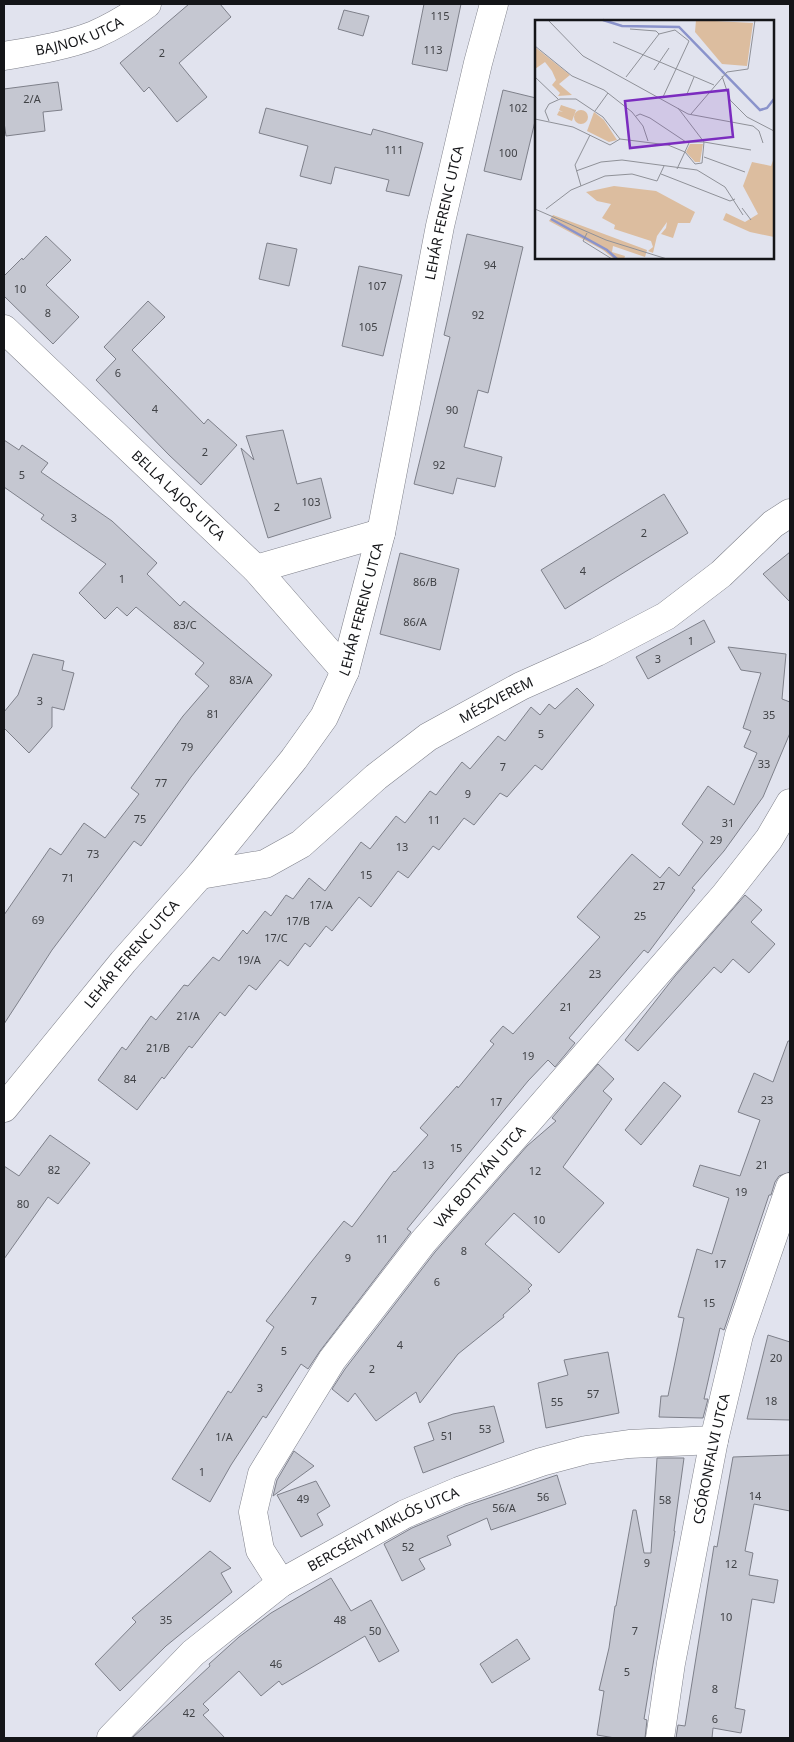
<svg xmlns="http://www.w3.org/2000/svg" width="794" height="1742" font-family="'Noto Sans',sans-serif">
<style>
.building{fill:#c5c7d1;stroke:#7e808a}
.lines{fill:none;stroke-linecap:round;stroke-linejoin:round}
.street-casing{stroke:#7f808a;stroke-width:29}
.street{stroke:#fff;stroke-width:28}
.labels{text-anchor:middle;stroke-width:4.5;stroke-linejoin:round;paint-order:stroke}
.number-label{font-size:11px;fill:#404246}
.street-label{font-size:14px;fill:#141518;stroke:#e1e3ee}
.inset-river{fill:none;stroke:#8a93cb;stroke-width:2.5}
.inset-road{fill:none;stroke:#8f9198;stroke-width:1}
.view{fill:#7b2cbf;fill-opacity:0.15;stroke:#7b2cbf;stroke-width:2.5}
.inset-edge{fill:none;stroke:#141518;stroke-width:2.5}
</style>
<rect width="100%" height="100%" fill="#e1e3ee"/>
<g class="building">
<path d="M189 4H220L231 17 179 63 207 97 177 122 149 87 144 92 120 63Z"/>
<path d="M424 4H461L447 71 412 64Z"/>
<path d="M344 10 369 16 363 36 338 29Z"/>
<path d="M58 82 62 110 43 112 45 131 6 136 4 122V89Z"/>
<path d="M503 90 536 98V117L521 180 484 171Z"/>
<path d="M266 108 371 135 373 129 423 143 409 196 386 191 389 180 335 167 331 184 300 176 308 146 259 133Z"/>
<path d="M467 234 523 247 488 393 478 390 464 447 502 457 495 487 457 478 453 494 414 484 450 337 444 335Z"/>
<path d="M46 236 71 260 46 285 79 317 53 344 4 296V276L22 258 23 260Z"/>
<path d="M267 243 297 249 289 286 259 279Z"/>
<path d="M359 266 402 275 383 356 342 346Z"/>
<path d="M148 301 165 317 132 350 204 424 208 419 237 445 201 485 169 455 96 380 116 359 104 347Z"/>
<path d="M283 430 297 484 321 478 331 518 268 538 241 448 254 460 246 436Z"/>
<path d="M4 440 19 450 22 445 48 463 41 472 112 521 157 563 147 574 180 606 184 601 272 675 191 777 141 846 134 841 52 950 4 1024V915L50 848 61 855 84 823 105 838 139 794 131 788 183 716 209 686 195 674 204 663 136 607 127 616 117 607 105 619 79 593 106 564 41 519 44 515 4 487Z"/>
<path d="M664 494 688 533 565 609 541 570Z"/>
<path d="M790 552V602L763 574Z"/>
<path d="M400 553 459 569 440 650 380 634Z"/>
<path d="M704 620 715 642 648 679 636 657Z"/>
<path d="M728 647 786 654 782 699 790 702V733L763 797 724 851 692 888 695 890 648 953 644 950 569 1038 575 1043 555 1067 548 1060 528 1081 407 1229 411 1232 320 1351 308 1369 301 1364 266 1418 263 1416 231 1465 210 1502 172 1479 228 1391 231 1393 274 1327 266 1321 308 1266 344 1221 352 1227 394 1171 395 1172 428 1135 420 1128 457 1086 458 1088 494 1044 490 1041 503 1026 513 1034 600 937 577 917 632 854 660 878 669 867 679 876 703 842 682 824 708 786 734 805 757 753 744 747 751 731 743 728 761 673 741 670Z"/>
<path d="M33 654 64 661 62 670 74 673 64 710 52 707V727L29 753 4 728V712L18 695Z"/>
<path d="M577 688 594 705 542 770 535 765 507 797 500 793 474 825 464 818 439 850 433 846 408 878 398 871 371 907 359 897 332 931 326 926 310 947 305 943 288 966 280 960 256 990 249 985 225 1016 220 1012 192 1048 189 1046 164 1079 162 1077 137 1110 98 1080 122 1047 126 1050 151 1016 156 1020 184 985 188 986 213 957 219 961 243 930 247 934 265 911 271 916 286 895 293 899 309 878 325 891 361 842 370 849 396 816 405 823 430 791 436 795 462 762 470 769 498 736 505 741 531 707 540 715 549 704 555 709Z"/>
<path d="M745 895 762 910 751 922 775 944 749 973 733 959 721 973 714 967 638 1051 625 1040 675 976Z"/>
<path d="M788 1041H790V1172L779 1176 775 1182 771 1195H769L724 1330 720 1328 704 1399H708L703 1418 659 1417 661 1396H668L684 1318 678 1317 697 1249 712 1254 729 1198 693 1186 700 1165 740 1176 760 1120 738 1112 754 1073 773 1082Z"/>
<path d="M598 1064 614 1079 603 1091 612 1099 563 1167 604 1203 559 1253 514 1213 485 1244 532 1285 528 1289 530 1291 503 1315 504 1317 458 1354 420 1403 416 1392 376 1421 355 1393 348 1402 332 1389 345 1369 435 1252 527 1146 556 1121 552 1118Z"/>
<path d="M664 1082 681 1096 641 1145 625 1130Z"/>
<path d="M50 1135 90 1163 58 1204 48 1197 4 1259V1166L19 1176Z"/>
<path d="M768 1335 790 1342V1420L747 1419Z"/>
<path d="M608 1352 619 1413 546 1428 538 1383 568 1375 564 1360Z"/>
<path d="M494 1406 504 1442 423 1473 414 1447 434 1440 428 1423 453 1414Z"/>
<path d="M294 1451 314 1466 273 1496 277 1480Z"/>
<path d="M790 1455V1511L754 1504 745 1551 753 1553 749 1575 778 1580 774 1603 752 1599 735 1708 745 1710 741 1733 713 1728 712 1738H676L678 1725 685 1726 714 1546 717 1547 733 1457Z"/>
<path d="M657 1458H684L674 1531H675L644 1719 647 1720 645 1738H615L597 1735 604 1691 599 1690 609 1648 615 1606H616L633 1510H636L644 1553H651Z"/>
<path d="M557 1475 566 1504 491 1530 487 1518 447 1536 451 1545 419 1559 425 1569 402 1581 384 1544 412 1528 465 1506Z"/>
<path d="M316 1481 330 1506 317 1514 323 1525 301 1537 277 1495Z"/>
<path d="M210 1551 231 1568 221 1573 232 1592 166 1646 120 1691 95 1664 136 1622 132 1618Z"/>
<path d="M331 1578 351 1611 371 1600 399 1651 379 1662 365 1636 282 1685 279 1681 261 1696 239 1671 203 1704 209 1710 203 1715 225 1738H132L210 1666 209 1664 239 1637 271 1613Z"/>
<path d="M517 1639 530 1659 492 1683 480 1664Z"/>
</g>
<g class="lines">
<g class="street-casing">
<g id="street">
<path id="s1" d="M4 56C33 51 66 46 94 35 112 27 131 16 147 4"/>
<path id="s2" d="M4 329 256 569 345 671"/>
<path d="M256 569 381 533"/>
<path id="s3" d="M200 875 265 864 301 844 376 777 428 737 521 686 597 652 666 616 721 574 773 524 790 513"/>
<path id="s4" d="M4 1108 123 962 200 875 294 759 324 717 345 671 381 533 440 226 478 63 494 4"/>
<path id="s5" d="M281 1583 260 1550 253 1512 262 1474 332 1360 423 1242 725 895 769 839 790 803"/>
<path id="s6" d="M111 1738 193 1653 281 1583 405 1514 459 1491 541 1462 586 1450 629 1444 714 1440"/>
<path id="s7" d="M660 1738 671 1663 714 1440 739 1335 790 1187"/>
</g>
</g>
<use href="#street" class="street"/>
</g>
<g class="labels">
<g class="number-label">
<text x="440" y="20">115</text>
<text x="433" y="54">113</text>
<text x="162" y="57">2</text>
<text x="32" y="103">2/A</text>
<text x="518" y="112">102</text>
<text x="394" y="154">111</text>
<text x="508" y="157">100</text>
<text x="490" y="269">94</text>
<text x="377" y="290">107</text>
<text x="20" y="293">10</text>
<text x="48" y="317">8</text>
<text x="478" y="319">92</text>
<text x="368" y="331">105</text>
<text x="118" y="377">6</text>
<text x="155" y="413">4</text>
<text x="452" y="414">90</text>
<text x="205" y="456">2</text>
<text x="439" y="469">92</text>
<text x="22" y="479">5</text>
<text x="311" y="506">103</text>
<text x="277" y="511">2</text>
<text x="74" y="522">3</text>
<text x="644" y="537">2</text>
<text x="583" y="575">4</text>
<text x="122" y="583">1</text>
<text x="425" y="586">86/B</text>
<text x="415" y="626">86/A</text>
<text x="185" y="629">83/C</text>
<text x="691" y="645">1</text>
<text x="658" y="663">3</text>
<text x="241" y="684">83/A</text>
<text x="40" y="705">3</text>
<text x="213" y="718">81</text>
<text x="769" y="719">35</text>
<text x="541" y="738">5</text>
<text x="187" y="751">79</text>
<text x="764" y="768">33</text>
<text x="503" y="771">7</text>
<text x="161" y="787">77</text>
<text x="468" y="798">9</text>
<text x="140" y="823">75</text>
<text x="434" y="824">11</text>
<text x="728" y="827">31</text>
<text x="716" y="844">29</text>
<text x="402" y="851">13</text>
<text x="93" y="858">73</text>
<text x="366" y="879">15</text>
<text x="68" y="882">71</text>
<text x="659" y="890">27</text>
<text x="321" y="909">17/A</text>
<text x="640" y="920">25</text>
<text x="38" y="924">69</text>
<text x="298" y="925">17/B</text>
<text x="276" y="942">17/C</text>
<text x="249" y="964">19/A</text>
<text x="595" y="978">23</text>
<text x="566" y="1011">21</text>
<text x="188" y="1020">21/A</text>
<text x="158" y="1052">21/B</text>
<text x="528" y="1060">19</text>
<text x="130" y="1083">84</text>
<text x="767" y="1104">23</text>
<text x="496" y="1106">17</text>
<text x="456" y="1152">15</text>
<text x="428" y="1169">13</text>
<text x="762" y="1169">21</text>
<text x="54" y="1174">82</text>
<text x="535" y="1175">12</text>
<text x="741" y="1196">19</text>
<text x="23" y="1208">80</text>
<text x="539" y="1224">10</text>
<text x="382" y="1243">11</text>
<text x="464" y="1255">8</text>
<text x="348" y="1262">9</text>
<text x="720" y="1268">17</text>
<text x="437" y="1286">6</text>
<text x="314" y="1305">7</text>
<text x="709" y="1307">15</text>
<text x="400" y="1349">4</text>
<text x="284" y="1355">5</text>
<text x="776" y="1362">20</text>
<text x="372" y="1373">2</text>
<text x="260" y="1392">3</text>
<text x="593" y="1398">57</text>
<text x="771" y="1405">18</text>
<text x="557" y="1406">55</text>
<text x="485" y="1433">53</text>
<text x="447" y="1440">51</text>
<text x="224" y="1441">1/A</text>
<text x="202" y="1476">1</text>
<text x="755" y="1500">14</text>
<text x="543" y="1501">56</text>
<text x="303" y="1503">49</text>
<text x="665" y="1504">58</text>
<text x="504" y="1512">56/A</text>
<text x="408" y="1551">52</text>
<text x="647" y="1567">9</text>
<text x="731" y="1568">12</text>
<text x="726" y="1621">10</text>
<text x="166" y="1624">35</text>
<text x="340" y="1624">48</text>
<text x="375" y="1635">50</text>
<text x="635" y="1635">7</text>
<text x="276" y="1668">46</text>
<text x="627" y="1676">5</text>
<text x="715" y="1693">8</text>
<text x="189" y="1717">42</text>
<text x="715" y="1723">6</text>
</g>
<g class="street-label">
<text dy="5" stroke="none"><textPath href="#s1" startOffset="78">BAJNOK UTCA</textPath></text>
<text dy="5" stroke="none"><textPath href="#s4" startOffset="1025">LEHÁR FERENC UTCA</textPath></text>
<text dy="5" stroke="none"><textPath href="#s2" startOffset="241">BELLA LAJOS UTCA</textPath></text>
<text dy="5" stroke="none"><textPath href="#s4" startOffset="620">LEHÁR FERENC UTCA</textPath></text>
<text dy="5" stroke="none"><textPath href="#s3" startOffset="351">MÉSZVEREM</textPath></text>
<text dy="5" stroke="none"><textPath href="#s4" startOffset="200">LEHÁR FERENC UTCA</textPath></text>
<text dy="5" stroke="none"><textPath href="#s5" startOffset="486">VAK BOTTYÁN UTCA</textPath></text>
<text dy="5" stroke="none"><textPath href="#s7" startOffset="284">CSÓRONFALVI UTCA</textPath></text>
<text dy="5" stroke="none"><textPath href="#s6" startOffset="346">BERCSÉNYI MIKLÓS UTCA</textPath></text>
</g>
</g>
<g transform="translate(535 20)">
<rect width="239" height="239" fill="#e1e3ee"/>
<path d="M161 0 218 3 212 46 187 44 160 12ZM0 27 35 55 24 64 37 75 23 76 25 73 17 65 21 60 17 51 10 42 0 49ZM26 85 41 90 37 101 22 95 24 91 28 92 24 90ZM39 97a7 7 0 1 1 14 0a7 7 0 1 1-14 0ZM59 92 69 100 82 120 74 122 52 111ZM155 124H168L165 142H160L151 132ZM239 138V217L215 212 188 200 191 193 210 202 223 194 208 166 217 142 236 146ZM79 166 121 171 160 192 155 203H143L138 218 126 214 131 208 132 202 122 216 118 233 113 231 118 227 116 221 79 209 80 205 67 198 76 184 62 181 51 172ZM18 195 112 230 110 237 78 226 77 232 90 236 89 239H79L68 230 14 201Z" fill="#dcbd9f"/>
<path class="inset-river" d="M68 0 87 6 144 7 225 90 232 88 239 79M16 199 72 230 82 239"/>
<path class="inset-road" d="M13 0 48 36 153 94 218 106 224 111 228 123M95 9 121 11 124 14 140 10 154 21 128 77M78 22 179 65M0 26 37 56 69 70 97 92 108 106 113 121M119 50 134 28M187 56 195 80 212 97 239 111M0 57 23 79M91 57 124 14M152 74 159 57M143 88 169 122 216 130M60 91 73 73M156 94 192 52 213 49 220 0M0 99 38 107 75 125 85 119M14 101 10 91 14 84 25 79H41L68 97 85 119M85 119 133 125 150 132 160 144 167 143 169 122H151L115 98 105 94 101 96M169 137 210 152M142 149 154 123M41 151 66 142 87 140 162 150 190 167 208 195M126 154 195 181 200 179M46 166 40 145 55 115M207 188 216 200M0 189 71 220 132 239M11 189 36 170 70 156 97 154 122 161 129 146M52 213 48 221 77 239"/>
<path class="view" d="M193 70 198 117 95 128 90 81Z"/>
<rect width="239" height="239" class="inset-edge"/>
</g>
<rect width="794" height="1742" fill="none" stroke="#141518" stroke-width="10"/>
</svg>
